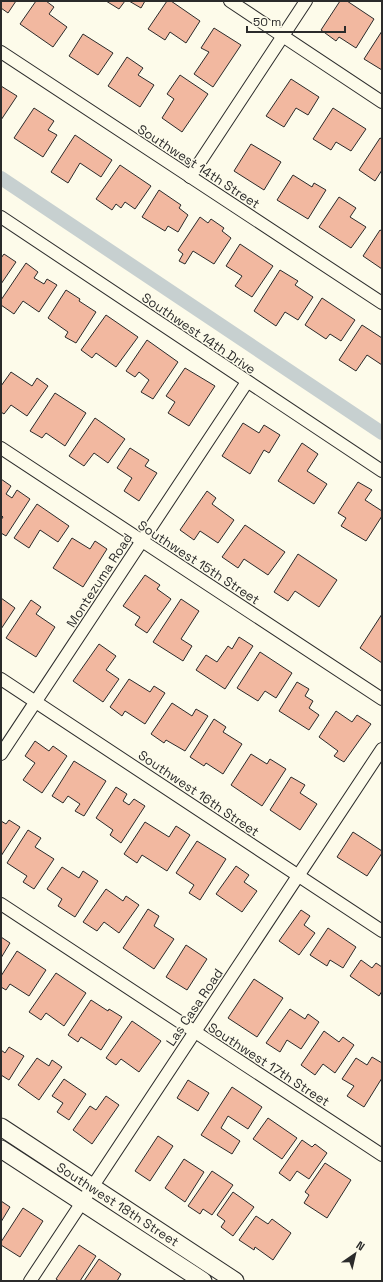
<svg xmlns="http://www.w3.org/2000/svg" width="383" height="1282" font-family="'Space Grotesk',sans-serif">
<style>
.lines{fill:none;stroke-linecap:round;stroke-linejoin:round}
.canal{stroke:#c7d0d0;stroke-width:14}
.building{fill:#f2b8a0;stroke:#2b2b2b}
.street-casing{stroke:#2b2b2b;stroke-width:14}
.secondary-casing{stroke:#2b2b2b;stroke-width:19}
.street{stroke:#fdfbea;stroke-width:12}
.secondary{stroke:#fdfbea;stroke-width:17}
.labels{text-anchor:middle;stroke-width:3;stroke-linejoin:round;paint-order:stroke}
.street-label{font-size:13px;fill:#2b2b2b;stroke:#fdfbea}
</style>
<rect width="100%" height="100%" fill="#fdfbea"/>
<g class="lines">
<path class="canal" d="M1 178 382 433"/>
</g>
<g class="building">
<path d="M1 1H16L8 13 1 8Z"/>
<path d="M36 1H46L54 7 49 14 67 27 53 47 20 24Z"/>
<path d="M106 1H125L119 9Z"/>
<path d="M129 1H145L141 8Z"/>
<path d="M167 1H171L200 21 186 43 170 32 165 40 148 29Z"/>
<path d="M340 1H347L374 19 356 48 339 37 336 41 321 30Z"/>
<path d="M214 28 241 45 213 87 194 74 209 52 201 48Z"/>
<path d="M382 31V70L364 59Z"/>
<path d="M83 34 113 53 98 75 69 56Z"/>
<path d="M127 57 143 68 138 75 154 85 140 107 108 86Z"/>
<path d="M180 75 208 94 182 132 162 118 174 99 167 94Z"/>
<path d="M291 79 319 97 308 115 296 108 284 127 266 116Z"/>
<path d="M1 86 17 96 1 120Z"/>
<path d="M34 108 54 121 48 130 57 135 43 157 14 138Z"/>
<path d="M333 108 366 129 351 151 336 142 331 150 313 139Z"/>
<path d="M75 135 112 160 101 177 80 163 68 183 51 172Z"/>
<path d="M380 138 382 139V170L375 181 359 170Z"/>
<path d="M251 144 281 162 264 190 234 171Z"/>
<path d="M120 165 151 186 135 209 125 202 121 208 116 204 112 210 96 199Z"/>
<path d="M293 175 312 187 314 183 326 190 308 219 277 200Z"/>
<path d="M159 190 181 205 179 208 188 215 178 232 168 226 165 231 142 217Z"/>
<path d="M339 197 356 208 350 217 366 227 351 248 319 227Z"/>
<path d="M200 217 208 223 211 219 224 228 222 231 231 238 214 264 193 251 185 264 179 261 183 254 178 250Z"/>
<path d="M380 230 382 231V269L363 256Z"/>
<path d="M240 244 273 266 252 297 235 286 242 276 226 266Z"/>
<path d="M4 254 16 262 1 284V258Z"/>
<path d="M26 263 38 272 34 278 44 284 47 279 57 285 39 312 23 301 14 314 1 305V300Z"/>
<path d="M280 270 298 281 295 285 313 297 298 320 285 312 276 326 254 311Z"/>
<path d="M66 290 80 299 79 301 96 312 76 343 65 337 68 332 48 318Z"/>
<path d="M322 298 355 320 341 341 330 334 326 339 305 325Z"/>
<path d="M106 315 138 337 116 367 96 353 92 358 81 350Z"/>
<path d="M362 325 382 338V365L367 355 356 371 339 360Z"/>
<path d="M147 340 178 362 153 399 141 392 149 380 139 372 135 377 126 371Z"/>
<path d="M185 368 215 386 189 426 168 413 175 402 166 396Z"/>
<path d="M11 372 32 386 37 378 48 386 27 416 11 405 4 414 1 412V386Z"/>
<path d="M55 393 86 413 65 446 46 433 42 438 30 431Z"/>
<path d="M95 418 125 439 108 463 94 453 84 466 69 456Z"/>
<path d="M243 423 259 433 264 425 280 435 269 453 264 450 250 474 222 456Z"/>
<path d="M302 443 318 454 307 471 327 484 314 504 278 481Z"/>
<path d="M130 448 149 460 145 466 157 473 139 501 124 491 132 478 117 468Z"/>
<path d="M1 479 11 486 6 494 12 498 17 490 30 499 6 536 1 533V520L3 517 1 515Z"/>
<path d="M358 482 372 490 365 500 382 511V516L366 541 341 526 346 518 338 513Z"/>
<path d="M207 491 216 498 212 504 234 520 218 543 200 531 194 540 180 530Z"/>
<path d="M37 504 69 526 58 542 40 530 29 548 14 538Z"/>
<path d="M245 525 285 552 268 575 244 559 238 568 222 557Z"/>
<path d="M72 538 90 549 95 541 107 549 83 587 53 568Z"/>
<path d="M298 554 337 580 319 607 295 591 288 601 274 592Z"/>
<path d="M145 575 160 585 157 589 171 599 147 633 135 625 140 617 123 606Z"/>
<path d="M1 598 15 608 1 629Z"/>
<path d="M181 599 199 611 181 639 192 646 183 661 153 642Z"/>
<path d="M31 600 41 607 36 614 55 627 36 657 6 638Z"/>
<path d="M382 614V663L360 648Z"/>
<path d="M239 637 253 646 225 689 196 670 206 655 217 662 228 646 232 649Z"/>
<path d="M99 644 116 656 106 670 119 679 103 702 73 681Z"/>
<path d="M260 652 292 673 276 698 265 691 258 701 237 688Z"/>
<path d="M129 679 150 692 154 686 165 693 145 724 125 711 122 716 110 707Z"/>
<path d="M297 682 309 689 305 696 313 701 309 708 319 715 309 730 279 711Z"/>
<path d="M172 703 192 716 196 709 208 716 185 751 166 740 164 743 151 734Z"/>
<path d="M336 711 352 722 357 715 371 724 344 762 334 756 338 751 319 737Z"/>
<path d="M214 719 226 727 223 732 242 744 223 774 206 763 204 766 190 757Z"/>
<path d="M35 741 49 751 53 746 67 756 42 793 23 780 35 763 25 756Z"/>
<path d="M251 754 267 764 270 759 286 769 262 806 231 785Z"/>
<path d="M74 761 106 781 84 816 75 811 80 804 68 796 63 803 52 796Z"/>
<path d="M291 777 305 785 300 793 317 804 300 830 270 810Z"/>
<path d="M116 787 127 794 123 801 129 805 134 799 145 806 121 843 110 835 113 830 96 818Z"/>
<path d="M9 820 20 827 1 856V821L6 824Z"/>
<path d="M145 822 169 837 176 826 190 835 167 871 142 855 137 863 124 854Z"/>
<path d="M28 830 41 838 35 847 54 859 34 889 23 882 27 876 7 863Z"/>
<path d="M353 832 382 851V853L367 876 337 857Z"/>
<path d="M197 841 226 859 200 900 189 893 194 885 176 873Z"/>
<path d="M236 866 249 875 244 882 257 891 242 912 216 894Z"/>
<path d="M62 867 79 878 83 871 98 881 75 917 58 906 62 899 47 889Z"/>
<path d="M106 889 123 901 126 896 139 905 119 933 104 922 97 931 83 922Z"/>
<path d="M148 909 159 916 154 926 174 939 154 969 123 948Z"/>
<path d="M301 910 310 916 304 925 315 933 299 955 279 941Z"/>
<path d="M328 928 356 947 343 968 330 960 327 966 310 955Z"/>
<path d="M1 937 10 943 1 958Z"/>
<path d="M186 945 207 959 187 990 166 977Z"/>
<path d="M17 951 46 970 29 996 10 984 6 990 1 987V976Z"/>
<path d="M361 960 372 968 376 963 382 967V991L379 996 350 976Z"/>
<path d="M56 973 86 993 64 1026 46 1013 41 1020 29 1012Z"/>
<path d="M254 979 283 998 257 1037 228 1018Z"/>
<path d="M91 1000 108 1011 109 1009 122 1017 101 1050 81 1037 78 1042 68 1035Z"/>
<path d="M290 1009 305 1019 308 1014 319 1022 301 1049 287 1040 280 1052 266 1043Z"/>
<path d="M132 1021 161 1041 139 1072 121 1059 116 1065 106 1058Z"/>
<path d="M324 1031 339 1042 343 1037 354 1045 335 1073 323 1064 315 1075 301 1065Z"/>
<path d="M9 1047 24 1056 9 1080 1 1075V1050L5 1053Z"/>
<path d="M372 1057 382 1063V1078L364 1107 347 1096 354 1086 342 1079 356 1058 367 1065Z"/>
<path d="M37 1058 49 1066 52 1060 62 1067 39 1100 18 1085Z"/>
<path d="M64 1079 86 1094 69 1120 57 1112 63 1103 52 1096Z"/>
<path d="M188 1080 209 1093 198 1111 177 1098Z"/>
<path d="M232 1087 262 1107 248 1129 228 1116 221 1128 240 1141 232 1154 201 1135Z"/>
<path d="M106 1096 119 1105 92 1144 73 1130 90 1106 96 1110Z"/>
<path d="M268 1118 297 1138 282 1159 253 1139Z"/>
<path d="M158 1136 173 1146 150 1181 135 1171Z"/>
<path d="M302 1140 312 1147 315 1144 327 1153 309 1179 297 1171 290 1181 279 1173Z"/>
<path d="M184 1159 204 1172 185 1202 165 1188Z"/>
<path d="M325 1163 351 1180 327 1218 304 1203 309 1195 305 1192Z"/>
<path d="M212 1171 233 1185 212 1215 203 1209 200 1214 188 1206Z"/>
<path d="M233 1192 254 1207 233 1236 221 1227 225 1221 217 1215Z"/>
<path d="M1 1201 10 1207 1 1222Z"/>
<path d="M23 1208 43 1221 20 1257 1 1245V1242Z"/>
<path d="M256 1216 268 1224 272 1219 291 1233 273 1260 255 1247 254 1250 239 1240Z"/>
<path d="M79 1245 96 1256 80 1281H59L56 1279Z"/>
<path d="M99 1259 121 1274 117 1281H84Z"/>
</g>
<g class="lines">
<g class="street-casing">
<g id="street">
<path d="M230 1 382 102"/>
<path d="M1 52 382 303"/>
<path d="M190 177 306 1"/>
<path d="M1 217 382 471"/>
<path d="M1 448 382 699"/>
<path d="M1 679 382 931"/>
<path d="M1 754 247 382"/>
<path d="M1 904 382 1155"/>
<path d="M30 1281 382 749"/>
</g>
</g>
<g class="secondary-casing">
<g id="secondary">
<path d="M1 1127 235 1281"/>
<path d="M1 1149 203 1281"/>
</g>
</g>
<use href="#street" class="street"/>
<use href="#secondary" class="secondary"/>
</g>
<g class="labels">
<g class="street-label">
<text transform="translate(199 166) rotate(33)" y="5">Southwest 14th Street</text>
<text transform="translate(199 333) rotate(34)" y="5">Southwest 14th Drive</text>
<text transform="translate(199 562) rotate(33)" y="5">Southwest 15th Street</text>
<text transform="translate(99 580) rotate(-57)" y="5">Montezuma Road</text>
<text transform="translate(199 793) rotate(34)" y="5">Southwest 16th Street</text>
<text transform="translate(194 1007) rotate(-56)" y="5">Las Casa Road</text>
<text transform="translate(269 1064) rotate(33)" y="5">Southwest 17th Street</text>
<text transform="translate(118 1204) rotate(33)" y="5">Southwest 18th Street</text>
</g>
</g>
<rect width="383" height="1282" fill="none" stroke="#2b2b2b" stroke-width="4"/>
<g transform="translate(355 1254) rotate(34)" stroke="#fdfbea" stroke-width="3" paint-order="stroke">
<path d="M0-3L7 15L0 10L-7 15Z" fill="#2b2b2b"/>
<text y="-6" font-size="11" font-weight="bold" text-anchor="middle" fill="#2b2b2b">N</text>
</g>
<path d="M247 26v6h98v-6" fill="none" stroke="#2b2b2b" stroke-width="2"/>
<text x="253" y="26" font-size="12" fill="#2b2b2b" stroke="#fdfbea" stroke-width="3" paint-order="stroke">50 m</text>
</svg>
